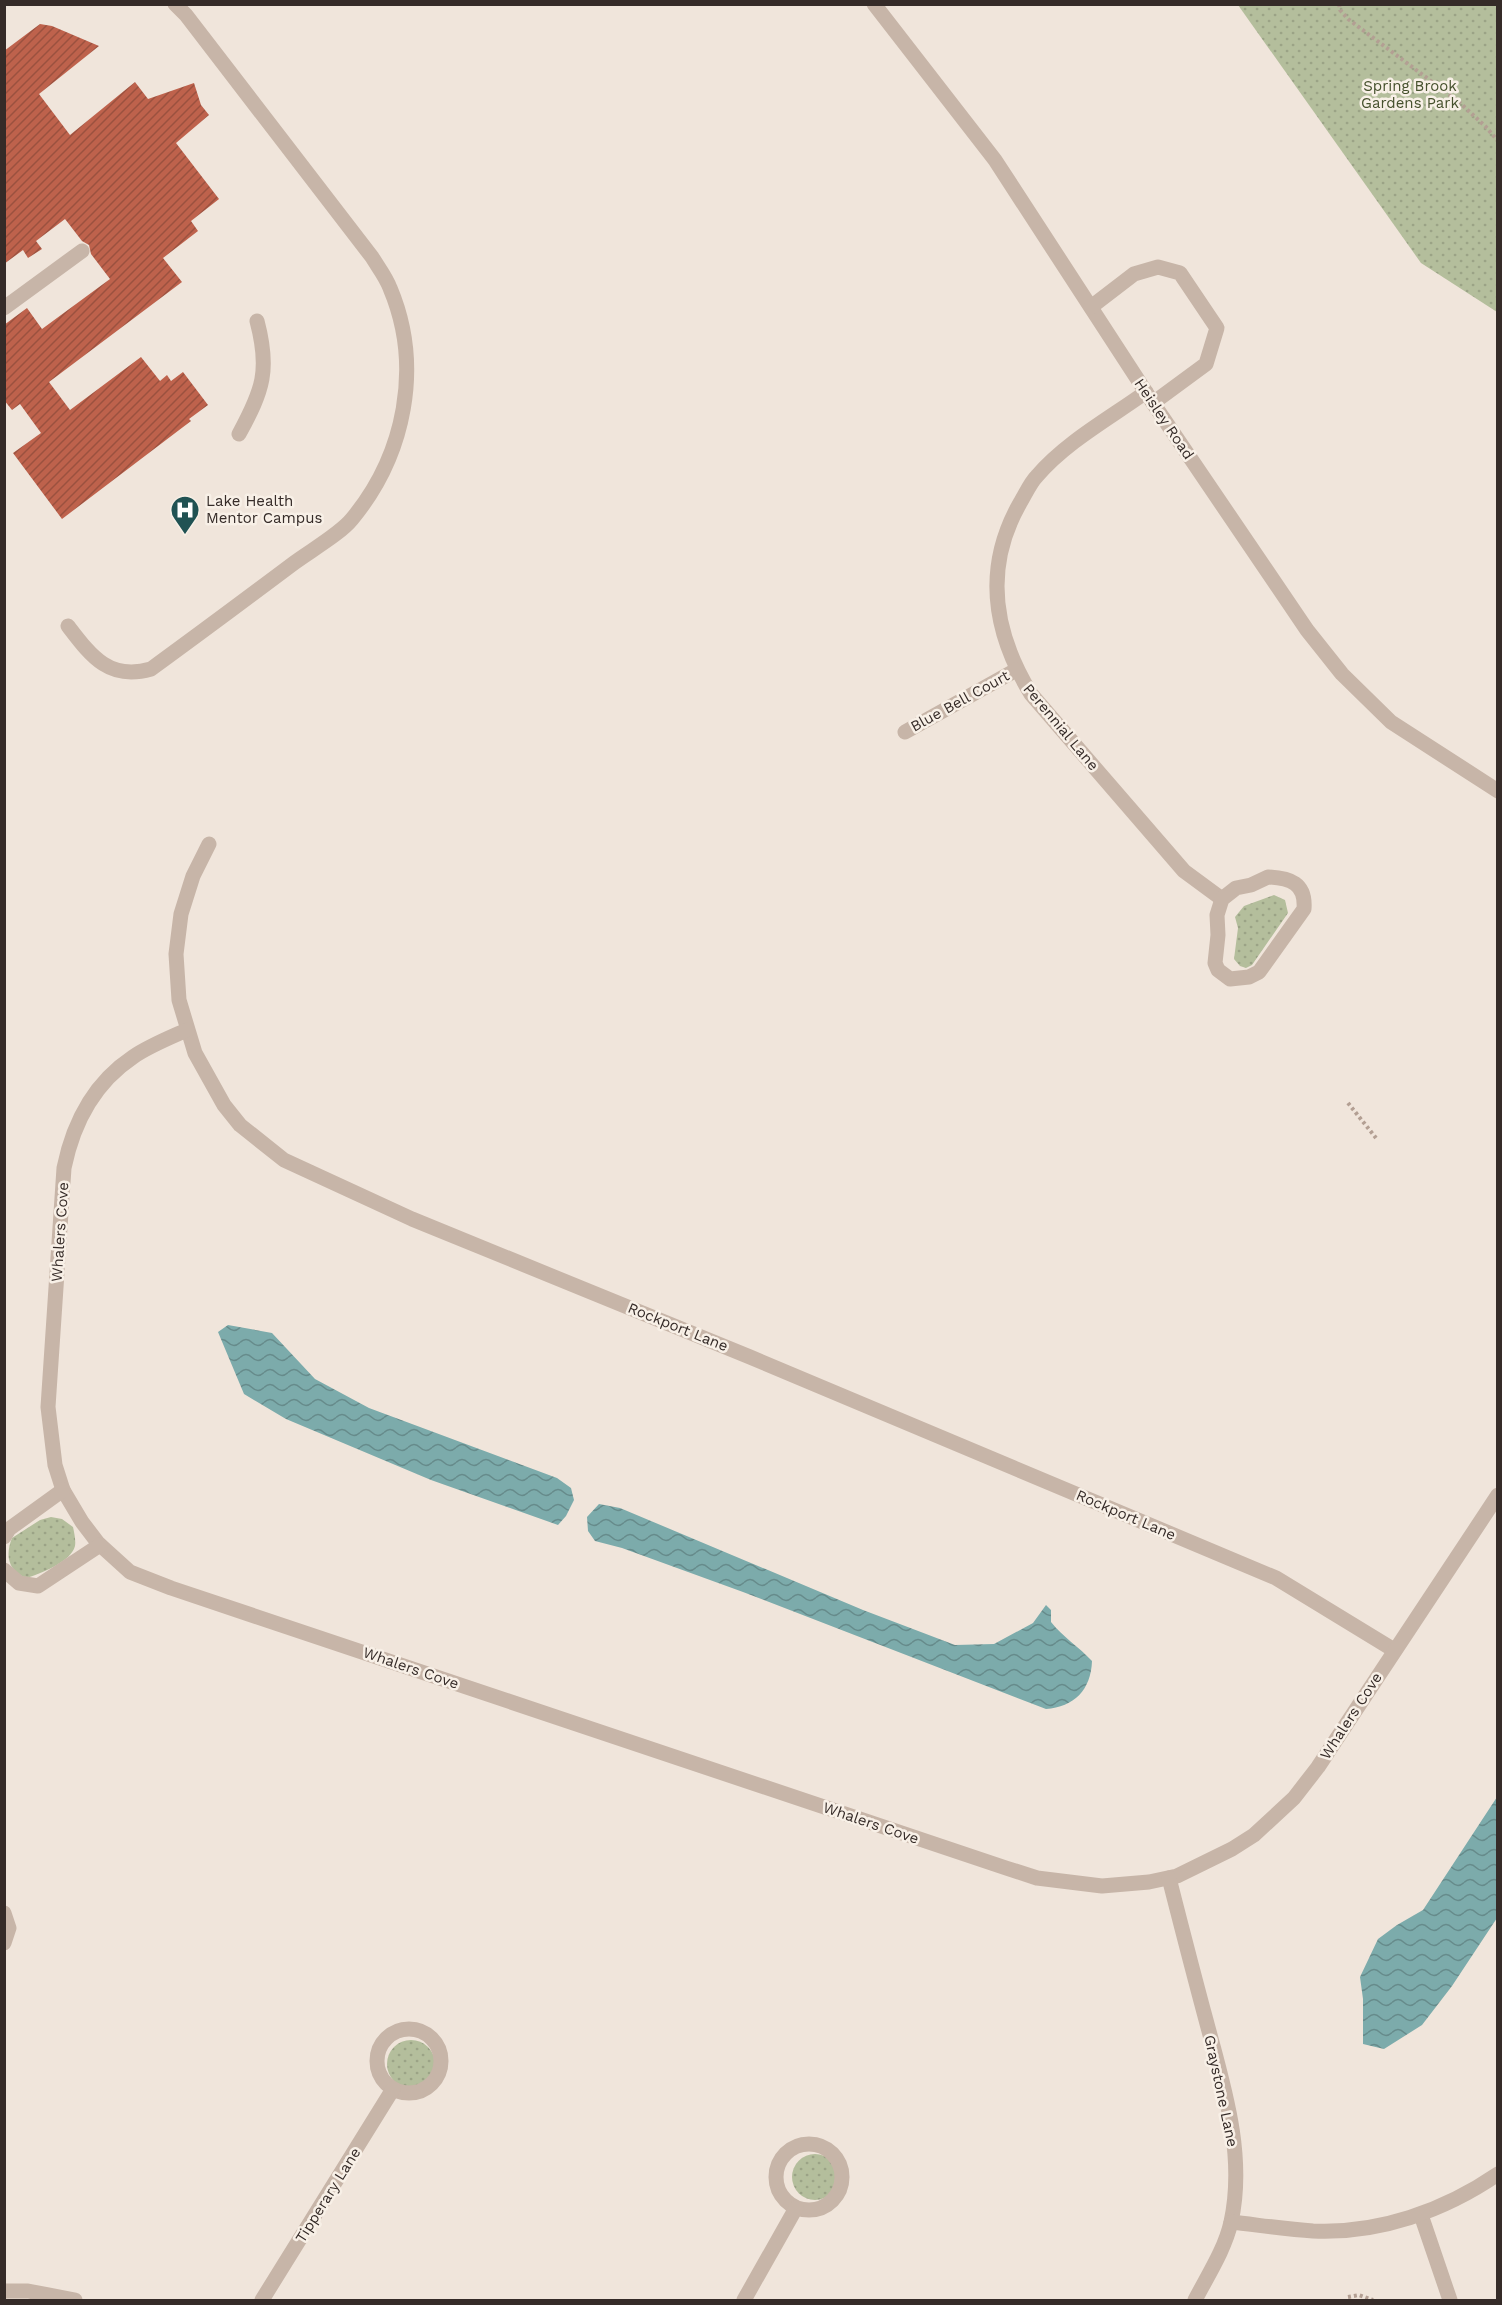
<svg xmlns="http://www.w3.org/2000/svg" width="1502" height="2305" font-family="'Work Sans',sans-serif">
<style>
.green{fill:url(#green-dots)}
.water{fill:url(#water-waves)}
.building{fill:url(#building-hatch)}
.lines{fill:none;stroke-linecap:round;stroke-linejoin:round}
.path{stroke:#b39f93;stroke-width:4;stroke-dasharray:3 3;stroke-linecap:butt}
.minor{stroke:#c7b5a8;stroke-width:15}
.labels{text-anchor:middle;stroke-width:5;stroke-linejoin:round;paint-order:stroke}
.park-label{font-size:15px;fill:#46512d;stroke:#f8f0e7}
.street-label{font-size:15px;fill:#352b28;stroke:#f8f0e7}
.poi-label{font-size:15px;fill:#352b28;stroke:#f8f0e7;text-anchor:start}
</style>
<defs>
<pattern id="green-dots" width="8" height="8" patternUnits="userSpaceOnUse" patternTransform="scale(1.5)"><rect width="8" height="8" fill="#b4be9c"/><path d="M2 2h.1M6 6h.1" fill="none" stroke="#9ba386" stroke-width="1.8" stroke-linecap="round"/></pattern>
<pattern id="water-waves" width="16" height="10" patternUnits="userSpaceOnUse" patternTransform="scale(1.5)"><rect width="16" height="10" fill="#7cabab"/><path d="M0 5q4-4 8 0t8 0" fill="none" stroke="#668b8b"/></pattern>
<pattern id="building-hatch" width="6" height="6" patternUnits="userSpaceOnUse" patternTransform="scale(1.5)"><rect width="6" height="6" fill="#be624c"/><path d="M-1 1l2-2M0 6l6-6M5 7l2-2" fill="none" stroke="#9b513f"/></pattern>
</defs>
<rect width="100%" height="100%" fill="#f0e5db"/>
<g class="green">
<path d="M1238 5H1497V312L1421 263Z"/>
<path d="M1274 895 1285 900 1288 913 1252 965 1246 968 1240 966 1234 959 1238 928 1235 917 1244 906Z"/>
<path d="M51 1517 62 1519 73 1527C74 1532 76 1540 75 1546 71 1562 40 1574 26 1578 8 1570 5 1556 12 1538L40 1520Z"/>
<circle cx="411" cy="2064" r="24"/>
<circle cx="815" cy="2177" r="23"/>
</g>
<g class="water">
<path d="M228 1325 272 1333 315 1379 369 1408 557 1478 571 1488 574 1500 566 1516 558 1525 431 1480 286 1419 244 1394 218 1332Z"/>
<path d="M599 1504 620 1508 863 1610 955 1645 994 1644 1033 1623 1046 1605 1051 1610V1622C1063 1637 1079 1647 1092 1661 1091 1690 1074 1707 1046 1709L743 1592 622 1548 595 1541 588 1531 587 1517Z"/>
<path d="M1497 1797V1918L1452 1986 1422 2025 1384 2049 1363 2044V1999L1360 1977 1378 1939 1397 1925 1423 1910Z"/>
</g>
<path class="building" d="M40 24 52 26 99 46 39 94 70 135 135 82 148 99 194 83 201 105 209 115 176 143 219 199 191 221 198 231 163 258 182 282 49 382 70 410 141 357 160 381 167 375 171 381 183 372 208 405 189 419 191 421 62 519 13 453 41 433 20 404 12 410 4 400V325L27 308 42 329 110 279 91 254 89 245 82 241 65 219 36 241 42 249 28 258 23 250 4 264V51Z"/>
<g class="lines">
<g class="path">
<path d="M1339 4 1340 10 1348 19 1459 102 1486 127 1498 141"/>
<path d="M1348 1103 1376 1138"/>
<path d="M1348 2297 1359 2295 1373 2300"/>
</g>
<g class="minor">
<path d="M874 4 995 160 1153 403 1307 630 1342 674 1391 722 1498 791"/>
<path d="M1091 307 1134 274 1158 267 1180 273 1217 328 1206 364 1153 403"/>
<path d="M4 308 82 251"/>
<path d="M1146 392C1110 418 1066 442 1037 476 1030 483 1025 495 1020 503 983 568 993 632 1031 694L1184 871 1222 899"/>
<path d="M239 434C263 390 270 370 257 321"/>
<path d="M68 626C91 656 109 681 151 669 199 634 246 599 294 563 310 551 340 534 352 519 405 455 423 366 390 288 386 277 378 267 372 257L186 15 175 4"/>
<path d="M905 732 1016 670"/>
<path d="M209 844 193 876 181 914 176 954 179 1000 195 1053 224 1105 240 1125 284 1160 412 1219 750 1357 1276 1578 1394 1650"/>
<path d="M1268 877C1290 878 1306 883 1304 909L1259 972 1249 977 1230 979 1218 970 1215 963 1218 935 1217 915 1222 899 1236 888 1251 885Z"/>
<path d="M187 1030C169 1038 149 1046 133 1057 94 1083 73 1124 64 1168L48 1407 55 1465 63 1490 82 1522 98 1543 130 1572 171 1588 1006 1868 1037 1878 1102 1886 1149 1882 1177 1876 1232 1849 1254 1835 1294 1798 1318 1767 1498 1495"/>
<path d="M4 1537 9 1529 63 1490"/>
<path d="M4 1570 19 1583 38 1586 100 1545"/>
<path d="M1169 1878C1181 1925 1193 1972 1206 2020 1223 2084 1246 2154 1231 2222 1225 2249 1208 2275 1195 2300"/>
<path d="M4 1913 9 1928 4 1943"/>
<circle cx="409" cy="2061" r="32"/>
<circle cx="809" cy="2177" r="33"/>
<path d="M1421 2215 1450 2300"/>
<path d="M1231 2222C1258 2225 1285 2229 1313 2231 1379 2234 1444 2211 1498 2174"/>
<path d="M4 2291H28L75 2300"/>
<path d="M262 2300 393 2089"/>
<path d="M744 2300 796 2208"/>
</g>
</g>
<defs>
<g id="hospital-pin" transform="scale(1.5)"><path d="M0 17L-7.5 6A9.5 9.5 0 1 1 7.5 6Z" fill="#205253" stroke="#f8f0e7"/><path d="M-5-5h3v3.5h4V-5h3V5h-3V1.5h-4V5h-3Z" fill="#fff"/></g>
</defs>
<g fill-rule="evenodd">
<use href="#hospital-pin" x="185" y="510"/>
</g>
<g class="labels">
<g class="park-label">
<text x="1410" y="91">Spring Brook<tspan x="1410" dy="17">Gardens Park</tspan></text>
</g>
<g class="street-label">
<text transform="translate(1164 419) rotate(56)" y="5">Heisley Road</text>
<text transform="translate(960 701) rotate(-29)" y="5">Blue Bell Court</text>
<text transform="translate(1061 727) rotate(50)" y="5">Perennial Lane</text>
<text transform="translate(60 1232) rotate(-86)" y="5">Whalers Cove</text>
<text transform="translate(678 1327) rotate(22)" y="5">Rockport Lane</text>
<text transform="translate(1126 1515) rotate(23)" y="5">Rockport Lane</text>
<text transform="translate(411 1668) rotate(19)" y="5">Whalers Cove</text>
<text transform="translate(1351 1716) rotate(-57)" y="5">Whalers Cove</text>
<text transform="translate(871 1823) rotate(19)" y="5">Whalers Cove</text>
<text transform="translate(1221 2091) rotate(78)" y="5">Graystone Lane</text>
<text transform="translate(328 2195) rotate(-58)" y="5">Tipperary Lane</text>
</g>
<g class="poi-label">
<text x="206" y="506">Lake Health<tspan x="206" dy="17">Mentor Campus</tspan></text>
</g>
</g>
<rect width="1502" height="2305" fill="none" stroke="#352b28" stroke-width="12"/>
</svg>
